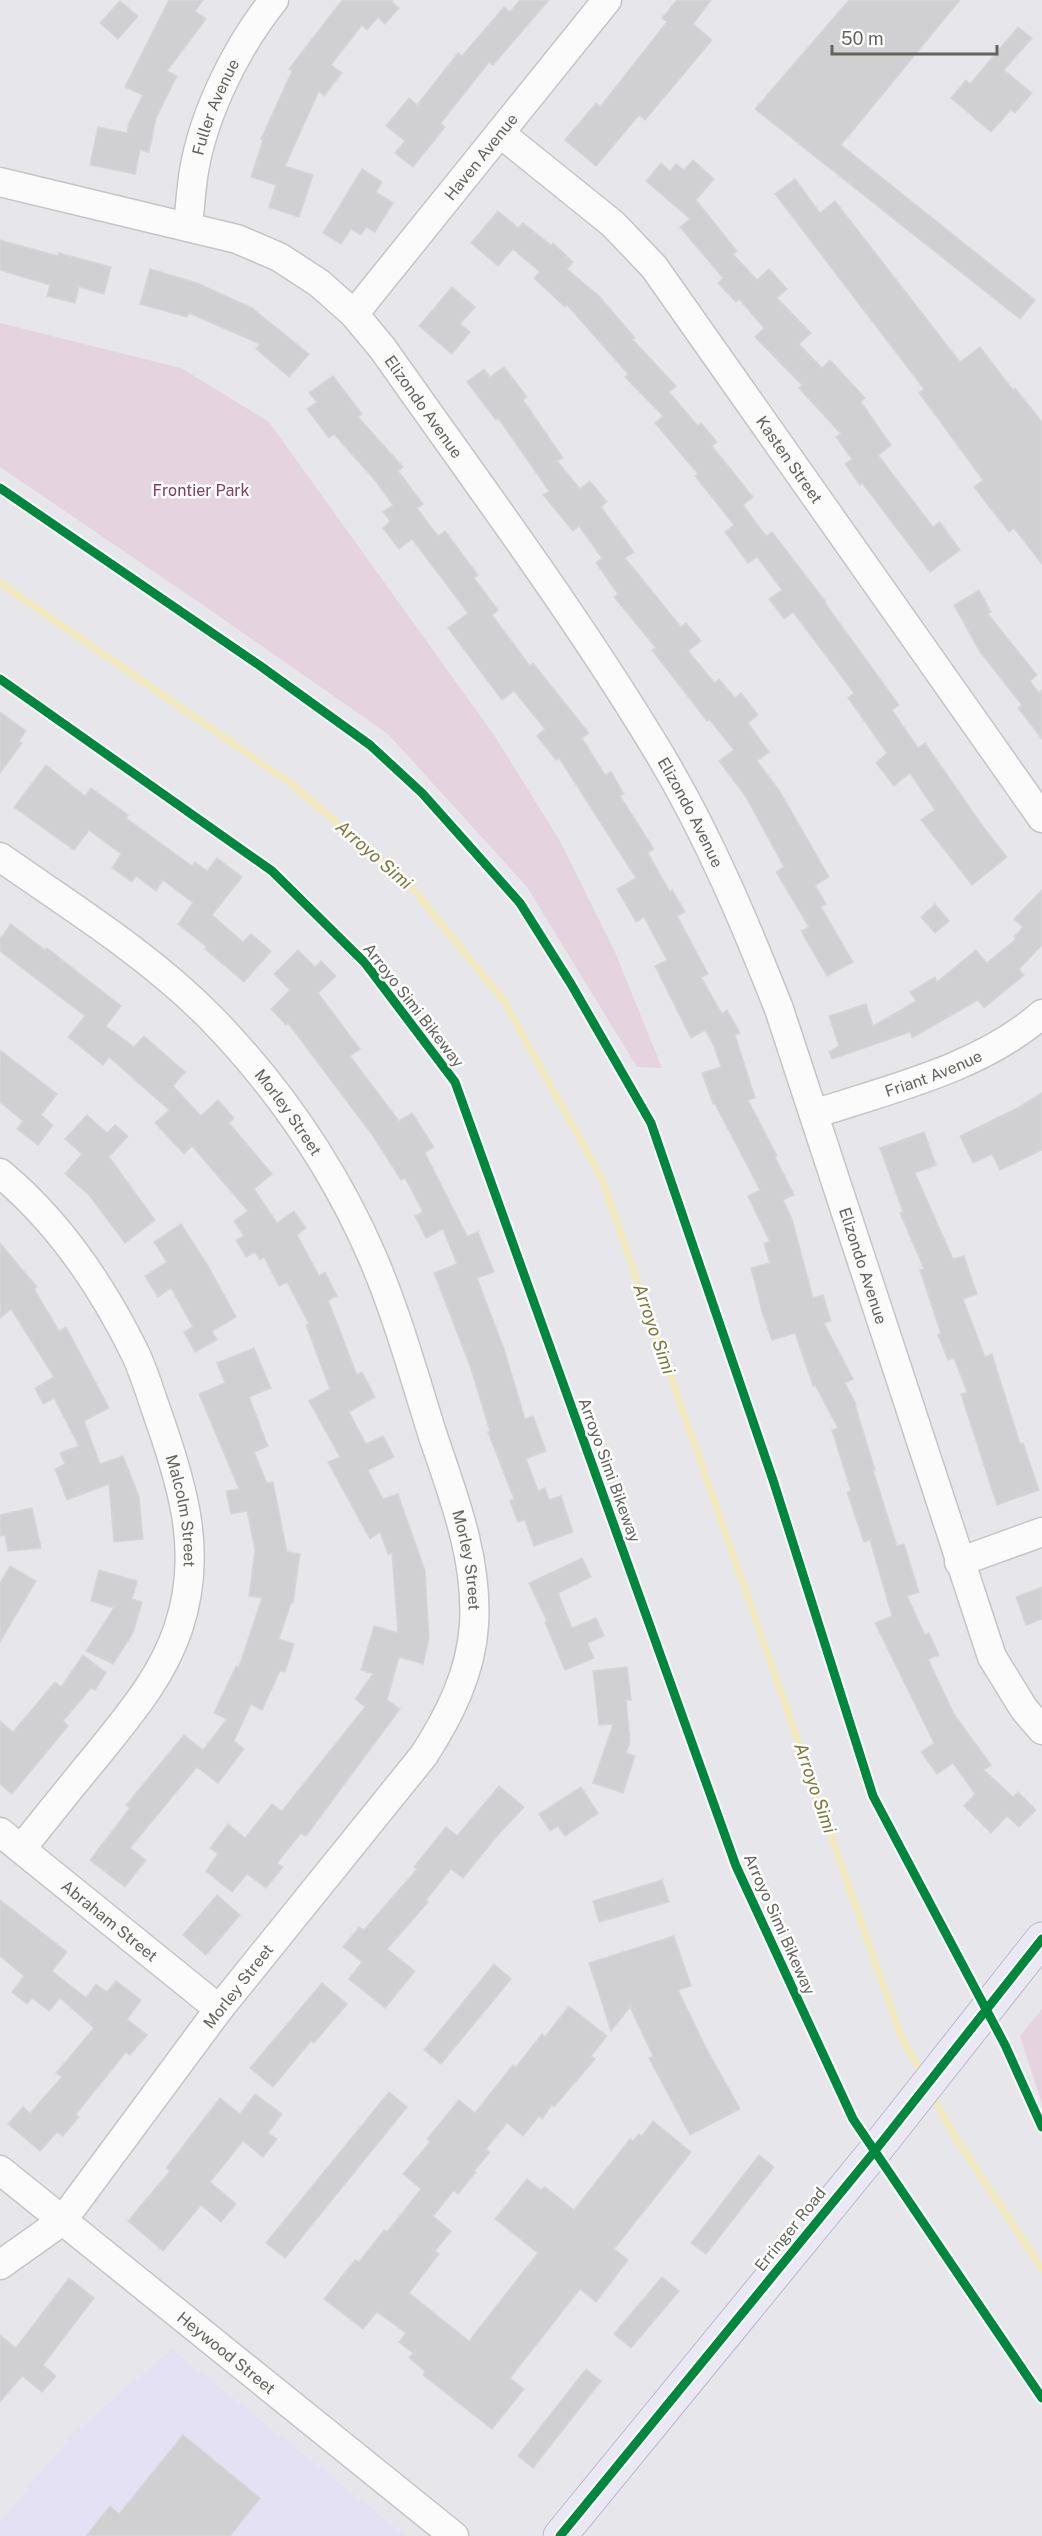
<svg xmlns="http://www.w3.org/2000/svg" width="1042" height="2536" font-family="'Public Sans',sans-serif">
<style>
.commercial{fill:#e4e1f4}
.green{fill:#e5d3df}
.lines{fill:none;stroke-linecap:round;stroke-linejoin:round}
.stream{stroke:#f2eabe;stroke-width:7}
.building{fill:#d0d0d3;stroke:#d6d6da;stroke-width:1.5}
.minor-casing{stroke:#c5c5c6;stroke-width:31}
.major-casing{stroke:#bab7d1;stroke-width:35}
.minor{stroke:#fbfbfc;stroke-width:28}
.major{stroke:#eae8f2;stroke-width:33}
.cycleway-casing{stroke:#fff;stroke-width:13}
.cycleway{stroke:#00873e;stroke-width:9}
.labels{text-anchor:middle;stroke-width:5;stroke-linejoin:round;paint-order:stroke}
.street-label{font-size:16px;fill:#64635c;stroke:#fff}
.park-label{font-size:16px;fill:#823d63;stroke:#fff}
.water-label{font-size:18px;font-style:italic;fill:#7e783a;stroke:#fff}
</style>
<rect width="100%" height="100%" fill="#e7e7eb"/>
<path class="commercial" d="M172 2349 406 2536H0V2522L73 2434Z"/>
<g class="green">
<path d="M0 323 181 368 269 422 494 735 560 841 615 952 662 1068 637 1067 527 887 388 734 203 605 0 467Z"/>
<path d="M1042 2009V2104L1020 2036Z"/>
</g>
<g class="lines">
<g class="stream">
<path d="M0 583 290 783 409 884 504 1001 602 1179 901 2036 923 2076"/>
<path d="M932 2094 954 2135 1042 2269"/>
</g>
</g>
<g class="building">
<path d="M169 0H203L195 11 206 19 167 71 177 76 156 118 149 152 140 150 135 174 90 165 98 127 127 133 129 123 143 95 125 87Z"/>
<path d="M342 0H393L392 2 399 8 385 24 378 17 367 30 362 25 331 65 342 73 324 96 319 91 285 166 313 175 299 217 269 207 276 185 251 177 263 140 261 139 292 71 289 69Z"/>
<path d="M520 0H549L493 65 489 62 441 123 445 127 413 167 395 153 405 141 386 126 409 98 417 105 458 53 462 56 504 7 510 12Z"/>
<path d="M677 0H711L693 24 712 40 645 120 639 115 596 166 565 140 596 103 600 107 667 22 662 18Z"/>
<path d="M849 0H960L841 145 1035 300 1020 319 755 109Z"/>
<path d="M120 1 138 16 118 39 100 23Z"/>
<path d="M1018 27 1032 38 1004 70 1032 93 1015 113 1011 110 991 132 951 98 966 80 970 84Z"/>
<path d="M693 160 714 179 696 200 737 251 733 254 757 280 769 269 787 289 777 298 811 333 799 344 822 368 830 360 865 398 861 402 891 445 878 455 933 527 940 522 960 550 930 572 862 483 860 485 845 464 852 459 836 437 841 434 799 388 802 385 755 337 764 328 739 299 736 302 718 283 723 278 680 227 690 219 646 181 661 163 670 171 676 164 684 170Z"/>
<path d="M362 169 382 182 376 192 393 203 375 232 366 227 361 235 351 229 341 244 323 233Z"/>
<path d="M795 179 820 213 835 201 960 362 980 347 1013 390 1015 388 1042 422V564L1014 528 1009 532 974 487 983 480 919 393 924 389 775 194Z"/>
<path d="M498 211 518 228 523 223 551 245 553 243 573 262 567 269 600 297 635 338 633 340 676 386 669 392 698 426 701 423 717 442 712 446 753 497 743 505 766 536 772 532 826 602 825 603 899 705 892 710 918 748 925 743 984 828 1007 857 972 885 921 820 935 810 910 773 894 786 876 763 887 753 848 698 854 693 793 612 784 619 769 599 782 590 757 557 748 563 725 532 734 525 695 476 698 474 655 423 663 416 625 377 628 374 567 305 565 307 534 278 540 272 513 249 498 266 471 243Z"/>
<path d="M0 240 58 256 59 253 111 267 104 294 79 287 75 303 47 296 50 285 0 270Z"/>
<path d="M150 269 197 283 252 308 309 354 289 377 256 349 260 344 189 313 187 317 140 304Z"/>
<path d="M452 287 475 307 460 324 470 332 452 354 419 326Z"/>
<path d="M504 367 527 397 523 400 563 458 557 461 580 489 590 481 607 502 601 507 634 552 625 558 681 627 686 623 701 641 688 651 715 683 719 679 735 698 741 693 758 715 748 723 769 752 757 761 779 790 829 877 815 885 826 904 821 907 853 962 827 976 801 931 809 927 776 872 784 867 746 797 719 761 734 750 709 719 707 721 652 650 656 648 614 597 618 594 596 563 602 558 579 526 573 531 543 495 549 491 498 418 496 420 467 382 484 369 490 377Z"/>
<path d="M333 376 362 414 358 417 403 467 398 471 423 504 417 508 438 536 445 531 478 575 474 578 498 610 492 615 530 666 533 663 589 733 582 738 605 775 611 772 624 794 620 796 654 849 648 853 670 892 672 890 685 912 677 916 708 974 701 977 722 1014 727 1010 740 1033 735 1035 755 1098 748 1100 777 1156 775 1157 794 1195 783 1200 792 1219 813 1298 823 1295 831 1321 824 1323 853 1379 845 1383 856 1404 855 1405 875 1470H873L897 1546 904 1544 919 1592 907 1596 925 1635 929 1633 939 1655 928 1659 954 1714 991 1765 984 1770 1013 1797 1018 1792 1036 1810 1019 1827 1007 1816 991 1833 964 1806 975 1794 953 1763 937 1774 921 1752 934 1743 875 1623 892 1616 870 1540 864 1542 847 1492 851 1491 832 1430 838 1428 815 1385 813 1386 795 1333 772 1340 763 1315 751 1268 770 1263 764 1243 770 1242 748 1196 760 1190 715 1104H713L702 1073 721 1067 714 1046 705 1030 691 1038 655 966 667 960 644 917 636 922 617 889 636 878 559 758 556 760 537 736 545 729 514 691 502 700 448 628 468 613 412 539 399 549 383 528 390 521 383 512 393 505 377 483 334 434 329 438 307 409 317 402 309 393Z"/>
<path d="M979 590 991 612 988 614 1037 675 1030 681 1039 693 1042 690V739L1018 708 1022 705 980 652 954 605Z"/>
<path d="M0 712 26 731 19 741 22 743 0 773Z"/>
<path d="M46 765 85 796 91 788 128 815 126 818 192 866 195 862 207 871 217 858 242 877 212 915 243 942 251 934 271 951 244 982 205 949 207 947 178 924 193 903 163 880 156 891 136 876 132 882 112 868 121 854 89 830 74 850 14 807Z"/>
<path d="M1042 890V945L1019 969 1024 975 984 1008 978 1000 912 1038 910 1032 832 1059 829 1052 839 1046 829 1016 866 1004 873 1026 916 1001 910 992 935 977 937 982 976 950 987 963 1016 939 1014 937 1023 927 1014 919Z"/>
<path d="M935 904 949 921 935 933 921 917Z"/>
<path d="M11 924 45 950 47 948 121 1006 106 1026 134 1047 144 1036 185 1072 173 1086 201 1116 218 1100 234 1118 229 1123 272 1174 254 1189 277 1223 294 1211 306 1228 297 1235 319 1276 325 1272 337 1296 328 1300 357 1375 362 1372 375 1397 349 1412 366 1444 383 1436 394 1457 368 1470 383 1499 398 1494 425 1571 429 1639 423 1664 399 1657 387 1700 400 1709 306 1836 301 1833 277 1863 283 1867 266 1888 247 1874 232 1892 206 1871 218 1854 210 1848 228 1824 245 1838 272 1804 282 1811 365 1707 355 1699 373 1674 361 1670 374 1626 398 1633 392 1553 388 1554 380 1532 370 1539 328 1462 340 1457 309 1401 330 1389 306 1325 309 1324 287 1282 279 1286 264 1257 260 1260 255 1252 246 1257 236 1240 244 1236 234 1221 248 1211 192 1146 184 1154 155 1123 169 1110 109 1057 103 1065 68 1037 85 1016 0 951V939Z"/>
<path d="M298 950 315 967 321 961 336 976 318 993 360 1049 350 1056 399 1121 412 1113 434 1147 425 1153 467 1236 478 1232 494 1272 477 1278 504 1349 525 1419 533 1416 546 1451 526 1459 538 1491 545 1488 549 1500 561 1496 573 1532 534 1546 525 1520 518 1522 510 1501 514 1499 488 1432 490 1431 470 1366 434 1273 457 1264 443 1229 426 1238 415 1216 423 1212 405 1178 401 1180 373 1136 288 1023 286 1025 271 1009 290 990 274 974Z"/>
<path d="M0 1050 57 1094 41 1115 53 1125 38 1145 17 1129 23 1121 0 1102Z"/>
<path d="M1042 1093V1150L1000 1170 992 1154 973 1163 960 1136 1019 1107Z"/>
<path d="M87 1115 107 1133 115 1125 128 1136 109 1157 155 1220 125 1243 89 1195 65 1174 82 1154 65 1139Z"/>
<path d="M924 1132 936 1165 915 1173 953 1259 964 1256 977 1294 963 1299 985 1357 992 1354 1020 1444 1023 1443 1039 1490 997 1505 961 1394 967 1392 954 1358 948 1360 938 1335 941 1334 920 1270 924 1269 900 1213 903 1212 880 1148Z"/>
<path d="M181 1224 208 1266 236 1317 212 1331 217 1340 195 1352 184 1332 193 1327 171 1288 158 1297 145 1276 167 1262 154 1242Z"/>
<path d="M0 1243 37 1287 34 1289 59 1331 66 1327 109 1408 84 1421 100 1464 123 1456 139 1497 143 1539 114 1542 109 1484 67 1500 55 1469 65 1464 60 1453 79 1446 54 1398 43 1404 35 1388 54 1377 11 1309 0 1318Z"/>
<path d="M254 1348 271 1388 249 1397 268 1446 254 1452 267 1483 273 1482 287 1552 300 1554 293 1603H291L279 1639 294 1644 285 1672 280 1671 262 1710 251 1704 234 1741 244 1749 218 1783 197 1767 130 1848 146 1860 125 1887 90 1860 130 1808 126 1805 184 1735 203 1750 227 1719 214 1713 236 1666 239 1667 262 1598 249 1596 255 1550 247 1511 231 1514 226 1491 239 1489 199 1394 225 1383 217 1363Z"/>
<path d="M32 1508 41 1548 8 1551 5 1535 0 1536V1515Z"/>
<path d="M582 1558 591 1577 558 1593 572 1628 596 1618 604 1636 587 1643 594 1658 565 1670 545 1622 547 1621 529 1583Z"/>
<path d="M10 1566 36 1581 0 1642V1583Z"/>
<path d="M99 1570 137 1581 132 1599 142 1602 133 1633 113 1664 86 1651 114 1608 91 1601Z"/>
<path d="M1042 1587V1619L1026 1625 1016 1597Z"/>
<path d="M83 1655 106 1673 95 1690 91 1688 63 1721 68 1726 12 1794 0 1784V1721L13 1732 55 1682 61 1687Z"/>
<path d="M627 1667 631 1700H626L630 1742 626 1753 635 1756 623 1793 593 1783 613 1724 599 1725 593 1671Z"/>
<path d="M499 1786 524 1807 497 1836 463 1878 451 1869 426 1900 428 1902 387 1949 415 1971 385 2008 349 1979 362 1962 343 1947 359 1927 364 1930 417 1869 414 1867 446 1827 457 1836Z"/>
<path d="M581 1787 598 1813 565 1836 558 1826 550 1831 539 1814Z"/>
<path d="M662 1880 669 1902 599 1922 593 1901Z"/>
<path d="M217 1895 240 1915 206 1955 183 1935Z"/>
<path d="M0 1900 67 1952 52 1971 86 1998 96 1984 107 1992 116 1981 141 2000 127 2019 147 2035 130 2055 126 2052 76 2114 79 2117 63 2136 57 2132 40 2151 8 2124 23 2107 30 2113 62 2077 56 2073 94 2028 60 1998 49 2011 32 1998 27 2004 12 1992 24 1976 0 1956Z"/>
<path d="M674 1936 691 1986 678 1990 706 2048 740 2109 690 2135 649 2058 653 2056 630 2007 611 2031 589 1963Z"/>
<path d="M494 1964 511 1979 441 2064 424 2050Z"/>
<path d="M322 1983 347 2004 314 2043 311 2041 273 2087 250 2068Z"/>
<path d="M569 2006 607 2036 591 2056 595 2059 554 2107 552 2105 542 2119 539 2116 523 2136 507 2123 486 2149 490 2152 474 2171 476 2172 458 2194 454 2190 433 2216 451 2231 435 2251 439 2254 409 2293 469 2341 538 2253 495 2219 527 2179 541 2190 545 2187 574 2210 630 2139 633 2141 639 2134 642 2136 653 2121 691 2152 614 2249 628 2260 596 2302 580 2289 510 2378 524 2389 492 2429 423 2375 425 2371 409 2358 413 2353 399 2342 406 2333 377 2312 363 2329 324 2299 355 2260 359 2262 384 2230 387 2232 421 2189 403 2174 430 2142 427 2139 459 2100 475 2113 513 2065 516 2067 542 2034 545 2037Z"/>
<path d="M389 2092 407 2107 285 2258 266 2243Z"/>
<path d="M255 2094 282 2114 268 2133 277 2139 263 2157 243 2141 210 2182 236 2204 221 2222 201 2205 163 2251 128 2221 170 2171 166 2168 220 2098 240 2114Z"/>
<path d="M759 2155 774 2167 706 2254 691 2243Z"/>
<path d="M662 2277 679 2291 631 2348 614 2334Z"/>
<path d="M69 2278 94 2298 43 2365 56 2376 42 2392 22 2376 0 2402V2335L16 2348Z"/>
<path d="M586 2369 601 2381 533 2468 518 2456Z"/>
<path d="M183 2435 260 2498 230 2536H86L110 2506 119 2514Z"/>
</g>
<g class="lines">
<g class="minor-casing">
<g id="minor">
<path id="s1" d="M500 133 613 224 654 267 1042 818"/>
<path id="s2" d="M0 182 237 239 279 257 319 283 354 314 383 349C478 484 577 616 662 758 709 837 745 923 779 1009L992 1657 1024 1709 1042 1730"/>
<path id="s3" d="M188 226C190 207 191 189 194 171 204 112 237 46 274 0"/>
<path id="s4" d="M354 314 607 0"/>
<path id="s5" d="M0 857C73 908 149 955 211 1018 278 1087 334 1169 372 1256 397 1314 414 1376 433 1436 454 1498 478 1559 474 1625 471 1673 449 1716 424 1755L219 2009 62 2221 0 2265"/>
<path id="s6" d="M814 1114C890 1089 981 1068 1042 1014"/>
<path id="s7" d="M0 1173C58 1221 102 1286 135 1353 145 1374 152 1399 160 1421 184 1490 203 1556 178 1629 162 1677 129 1715 98 1754 72 1785 47 1817 21 1849"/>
<path d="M959 1562 1042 1532"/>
<path id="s8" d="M0 1832 219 2009"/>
<path id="s9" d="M0 2170 454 2536"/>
</g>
</g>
<g class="major-casing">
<path id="major" d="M560 2536 874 2152 1042 1939"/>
</g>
<use href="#minor" class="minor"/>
<use href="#major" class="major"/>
<g class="cycleway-casing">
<g id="cycleway">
<path d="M0 488 259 665 370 745 422 793 520 903 571 984 651 1123 773 1480 873 1796 1005 2045 1042 2127"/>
<path d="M0 679 272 871 365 963 455 1082 736 1866 853 2119 1042 2398"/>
<path d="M560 2536 874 2152 1042 1939"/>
</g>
</g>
<use href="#cycleway" class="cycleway"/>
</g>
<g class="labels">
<g class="street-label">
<text dy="6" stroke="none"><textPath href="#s3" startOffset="123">Fuller Avenue</textPath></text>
<text dy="6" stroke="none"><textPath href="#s4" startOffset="202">Haven Avenue</textPath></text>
<text dy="6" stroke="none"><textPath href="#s2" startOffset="500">Elizondo Avenue</textPath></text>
<text dy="6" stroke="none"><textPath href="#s1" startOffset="440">Kasten Street</textPath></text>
<text dy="6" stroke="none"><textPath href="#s2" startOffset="986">Elizondo Avenue</textPath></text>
<text transform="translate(414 1005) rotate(52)" y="6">Arroyo Simi Bikeway</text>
<text dy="6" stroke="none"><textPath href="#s6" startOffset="126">Friant Avenue</textPath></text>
<text dy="6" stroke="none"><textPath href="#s5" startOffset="388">Morley Street</textPath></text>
<text dy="6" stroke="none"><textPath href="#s2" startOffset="1472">Elizondo Avenue</textPath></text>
<text transform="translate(610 1470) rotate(70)" y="6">Arroyo Simi Bikeway</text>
<text dy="6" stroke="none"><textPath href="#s7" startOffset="392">Malcolm Street</textPath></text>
<text dy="6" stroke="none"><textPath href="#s5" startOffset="874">Morley Street</textPath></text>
<text dy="6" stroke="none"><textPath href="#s8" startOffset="141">Abraham Street</textPath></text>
<text transform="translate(780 1924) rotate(66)" y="6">Arroyo Simi Bikeway</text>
<text transform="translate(238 1986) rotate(-52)" y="6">Morley Street</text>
<text transform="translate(790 2229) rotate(-51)" y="6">Erringer Road</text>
<text dy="6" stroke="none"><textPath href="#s9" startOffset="291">Heywood Street</textPath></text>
</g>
<g class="park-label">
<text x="201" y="496">Frontier Park</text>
</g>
<g class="water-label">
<text transform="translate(374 855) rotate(41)" y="6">Arroyo Simi</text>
<text transform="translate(654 1329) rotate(71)" y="6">Arroyo Simi</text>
<text transform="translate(815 1788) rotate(71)" y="6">Arroyo Simi</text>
</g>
</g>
<path d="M832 45v9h165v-9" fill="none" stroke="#64635c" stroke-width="3"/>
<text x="841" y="45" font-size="18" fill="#64635c" stroke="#ffffff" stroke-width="4.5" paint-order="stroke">50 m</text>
</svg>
